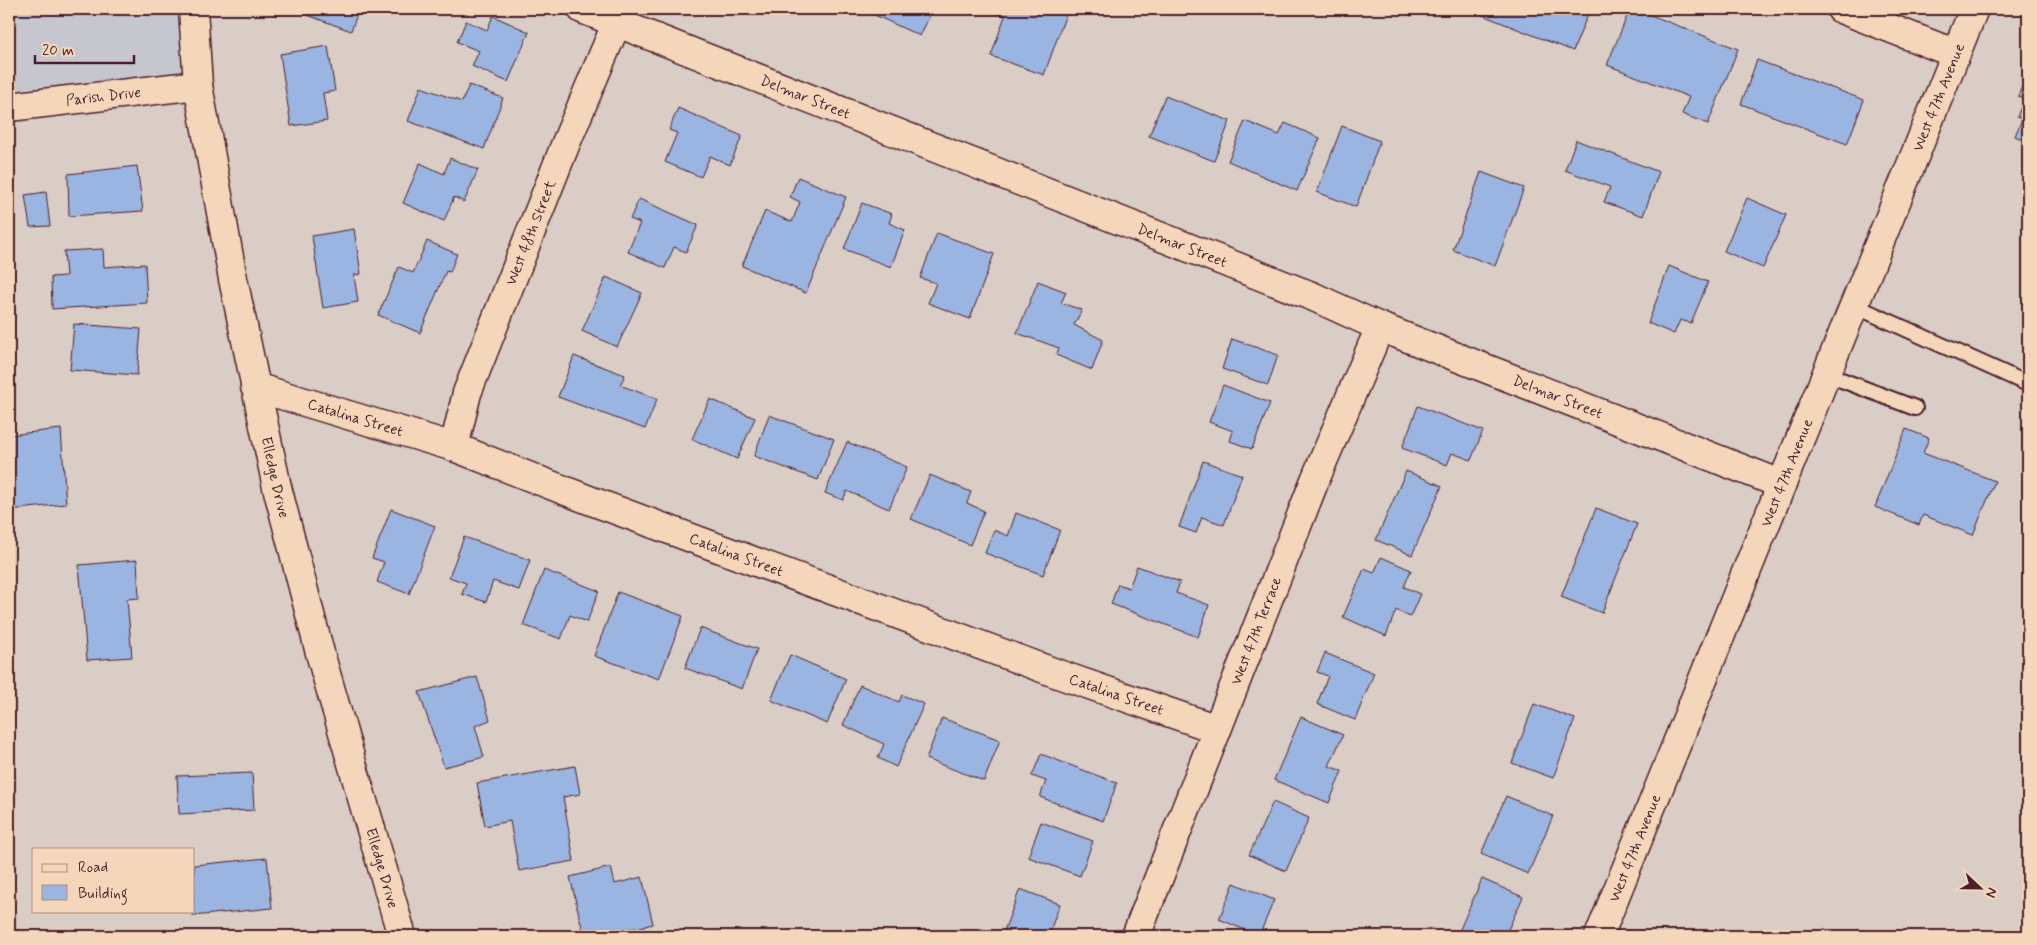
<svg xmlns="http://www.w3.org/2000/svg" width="2037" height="945" font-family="Mynerve,sans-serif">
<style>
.built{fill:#c6c6ce}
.building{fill:#9ab5e1;stroke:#4a1f2b}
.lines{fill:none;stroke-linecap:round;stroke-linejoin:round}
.lane-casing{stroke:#4a1f2b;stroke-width:18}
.street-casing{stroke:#4a1f2b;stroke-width:31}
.secondary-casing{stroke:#4a1f2b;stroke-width:31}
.lane{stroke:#f4d7bb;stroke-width:14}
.street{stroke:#f4d7bb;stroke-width:28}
.secondary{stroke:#f4d7bb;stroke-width:28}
.labels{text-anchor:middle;stroke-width:4.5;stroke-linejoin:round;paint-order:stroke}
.street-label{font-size:15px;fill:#4a1f2b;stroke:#f4d7bb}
</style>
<rect width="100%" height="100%" fill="#d9cdc6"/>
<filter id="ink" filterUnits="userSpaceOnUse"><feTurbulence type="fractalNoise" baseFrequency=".02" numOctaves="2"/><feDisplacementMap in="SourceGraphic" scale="10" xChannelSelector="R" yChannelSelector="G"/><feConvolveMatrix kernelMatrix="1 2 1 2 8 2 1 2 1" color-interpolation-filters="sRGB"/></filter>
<g filter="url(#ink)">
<path class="built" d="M9 9H177L185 76 9 95Z"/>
<g class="building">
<path d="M291 9H359L351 31Z"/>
<path d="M867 9H933L920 36 866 11Z"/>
<path d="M995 9H1050L1066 14 1044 75 991 56 1005 16 994 12Z"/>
<path d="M1394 9H1415L1412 16Z"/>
<path d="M1467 9H1590L1573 51Z"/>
<path d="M1630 9H1635L1738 49 1708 124 1682 114 1689 97 1607 65Z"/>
<path d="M493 16 529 32 508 82 472 66 479 51 457 42 466 21 487 30Z"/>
<path d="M328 46 335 91 323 93 327 121 291 126 280 54Z"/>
<path d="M1757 60 1864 100 1847 144 1741 104Z"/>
<path d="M2026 77 2028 78V142L2015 136 2022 119 2017 117 2024 99 2018 96Z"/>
<path d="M469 85 503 98 484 149 408 121 421 87 462 102Z"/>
<path d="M1165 96 1230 121 1214 161 1149 136Z"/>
<path d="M678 108 742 136 730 165 710 156 701 177 665 162 677 133 669 130Z"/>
<path d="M1245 121 1279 135 1285 123 1320 138 1297 191 1228 161Z"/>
<path d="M1342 126 1380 141 1356 207 1317 192Z"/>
<path d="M1576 140 1659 172 1643 216 1604 202 1610 187 1565 170Z"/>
<path d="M450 158 478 170 464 202 454 197 444 221 403 203 420 163 444 174Z"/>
<path d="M137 166 143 211 69 216 68 174Z"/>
<path d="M1481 172 1524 188 1495 266 1453 250Z"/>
<path d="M798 177 846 197 806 293 742 266 765 211 792 222 800 202 790 197Z"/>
<path d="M46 192 50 226 30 227 25 195Z"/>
<path d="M1747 198 1786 215 1763 268 1724 251Z"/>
<path d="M639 199 698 225 686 252 674 247 665 268 628 252 640 223 630 219Z"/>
<path d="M862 203 892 214 889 223 905 230 891 267 844 249Z"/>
<path d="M354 229 361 274 354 275 358 302 323 308 312 236Z"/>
<path d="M937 233 994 254 970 319 928 303 936 283 920 278Z"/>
<path d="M427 241 457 254 450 272 446 271 420 333 378 315 399 267 413 273Z"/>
<path d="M103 249 104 267 145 264 147 303 52 309 51 277 66 276 64 251Z"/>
<path d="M1669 266 1708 282 1691 323 1680 320 1674 334 1648 323Z"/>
<path d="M606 277 642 293 617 347 582 331Z"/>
<path d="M1038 281 1066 292 1061 303 1082 310 1074 325 1103 340 1092 370 1056 355 1059 348 1017 333Z"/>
<path d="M74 324 141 329 137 375 70 370Z"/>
<path d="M1232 339 1278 355 1268 385 1222 369Z"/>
<path d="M574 356 625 375 620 385 657 399 645 429 558 397Z"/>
<path d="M1223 385 1270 403 1252 449 1230 441 1233 431 1209 422Z"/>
<path d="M710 399 755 418 737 459 692 439Z"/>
<path d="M1418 406 1483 431 1471 460 1452 453 1447 465 1402 448Z"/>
<path d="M769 415 834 439 818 480 754 456Z"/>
<path d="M61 429 66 504 9 510V435Z"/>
<path d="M1906 429 1929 438 1923 453 1995 481 1973 535 1923 515 1919 525 1875 507Z"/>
<path d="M847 442 907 467 889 509 847 491 843 500 825 493Z"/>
<path d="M1203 461 1242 475 1224 525 1202 517 1196 533 1179 527Z"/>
<path d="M1406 471 1442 486 1412 555 1376 540Z"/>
<path d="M930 475 971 492 967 503 984 511 970 545 911 519Z"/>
<path d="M1596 508 1637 524 1602 613 1561 597Z"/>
<path d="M391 509 435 526 409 594 377 582 384 562 372 558Z"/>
<path d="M1016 513 1060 530 1043 575 985 553 994 530 1008 536Z"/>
<path d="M464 537 530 560 519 590 493 581 486 602 462 594 466 583 449 577Z"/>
<path d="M1381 557 1411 570 1404 587 1420 594 1410 617 1396 610 1386 636 1343 617 1364 569 1374 573Z"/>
<path d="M137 560 139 598 127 599 132 657 87 660 79 565Z"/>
<path d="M1137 566 1180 582 1176 593 1209 605 1198 637 1111 604 1118 584 1129 588Z"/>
<path d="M544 570 599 591 587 622 570 615 561 639 523 625Z"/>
<path d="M618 592 683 616 659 679 594 656Z"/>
<path d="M700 628 757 649 742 689 685 668Z"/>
<path d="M1325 653 1374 673 1355 720 1317 704 1328 676 1317 672Z"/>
<path d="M790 655 846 679 827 724 771 700Z"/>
<path d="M477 677 490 720 475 726 484 757 444 767 419 692Z"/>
<path d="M860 685 899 702 902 695 924 704 896 767 878 758 884 744 843 725Z"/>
<path d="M1534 704 1575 719 1553 778 1512 763Z"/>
<path d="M1301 717 1343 735 1329 766 1342 771 1329 803 1274 780Z"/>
<path d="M942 718 1000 740 984 781 926 759Z"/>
<path d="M1041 754 1117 783 1103 821 1040 797 1046 781 1032 776Z"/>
<path d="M575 766 580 794 563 797 574 861 519 871 510 821 485 826 477 783Z"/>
<path d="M252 773 254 810 179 814 177 776Z"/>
<path d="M1506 796 1553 816 1528 874 1481 854Z"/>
<path d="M1273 802 1309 818 1286 871 1249 855Z"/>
<path d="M1041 822 1093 841 1080 876 1028 857Z"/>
<path d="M267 858 272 908 193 916 194 865Z"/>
<path d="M611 867 615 884 642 877 653 924 601 936H584L570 877Z"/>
<path d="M1482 879 1523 897 1505 936H1457Z"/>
<path d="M1234 883 1274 900 1259 936 1219 919Z"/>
<path d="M1020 889 1060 904 1048 936H1002Z"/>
</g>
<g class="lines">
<g class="lane-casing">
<g id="lane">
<path d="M1853 305 2028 384"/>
<path d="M1826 374 1915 408"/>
</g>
</g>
<g class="street-casing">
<g id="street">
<path id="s1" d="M193 9 198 85 233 279 277 487 320 653 402 936"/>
<path id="s2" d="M582 9 1314 297 1380 327 1781 484"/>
<path d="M1841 9 1956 54"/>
<path id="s3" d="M9 107 198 85"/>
<path id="s4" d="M255 387 454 447 589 500 1061 675 1217 729"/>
<path id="s5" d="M454 447 467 393 566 143 617 22"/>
<path id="s6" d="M1136 936 1315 480 1380 327"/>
</g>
</g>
<g class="secondary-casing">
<g id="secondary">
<path id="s7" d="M1599 936 1974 9"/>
</g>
</g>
<use href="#lane" class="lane"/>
<use href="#street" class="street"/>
<use href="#secondary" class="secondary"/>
</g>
</g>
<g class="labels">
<g class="street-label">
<text dy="5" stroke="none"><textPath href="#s3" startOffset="95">Parish Drive</textPath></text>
<text dy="5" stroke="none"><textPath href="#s2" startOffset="240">Delmar Street</textPath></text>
<text dy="5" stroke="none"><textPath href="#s7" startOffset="905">West 47th Avenue</textPath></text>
<text dy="5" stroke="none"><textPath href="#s5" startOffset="228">West 48th Street</textPath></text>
<text dy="5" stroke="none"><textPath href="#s2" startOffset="645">Delmar Street</textPath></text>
<text dy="5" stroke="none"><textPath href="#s2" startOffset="1050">Delmar Street</textPath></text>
<text dy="5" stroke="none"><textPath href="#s4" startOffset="105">Catalina Street</textPath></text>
<text dy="5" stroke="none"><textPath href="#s7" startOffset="500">West 47th Avenue</textPath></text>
<text dy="5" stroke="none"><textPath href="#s1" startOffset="476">Elledge Drive</textPath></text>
<text dy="5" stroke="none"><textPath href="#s4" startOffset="510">Catalina Street</textPath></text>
<text dy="5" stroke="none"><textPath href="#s6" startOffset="328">West 47th Terrace</textPath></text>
<text dy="5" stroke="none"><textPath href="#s4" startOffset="915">Catalina Street</textPath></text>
<text dy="5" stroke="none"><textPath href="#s7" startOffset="95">West 47th Avenue</textPath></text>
<text dy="5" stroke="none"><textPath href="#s1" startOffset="881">Elledge Drive</textPath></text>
</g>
</g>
<rect width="2037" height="945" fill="none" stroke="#f4d7bb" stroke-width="30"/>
<rect x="15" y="15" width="2007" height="915" fill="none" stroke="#4a1f2b" stroke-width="2" filter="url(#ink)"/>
<rect x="32" y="848" width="162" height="65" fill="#f4d7bb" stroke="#b08d81"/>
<rect x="42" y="864" width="25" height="8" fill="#f4d7bb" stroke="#b08d81"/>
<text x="78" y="872" font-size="15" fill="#4a1f2b">Road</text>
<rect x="42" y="885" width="25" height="15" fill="#9ab5e1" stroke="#b08d81"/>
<text x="78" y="898" font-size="15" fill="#4a1f2b">Building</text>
<g transform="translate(1980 888) rotate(112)" stroke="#f4d7bb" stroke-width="4" paint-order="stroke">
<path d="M0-4L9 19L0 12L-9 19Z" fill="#4a1f2b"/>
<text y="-8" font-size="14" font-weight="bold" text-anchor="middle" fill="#4a1f2b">N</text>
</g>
<path d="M35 55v8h99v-8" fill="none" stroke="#4a1f2b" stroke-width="2.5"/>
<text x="42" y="55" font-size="15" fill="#4a1f2b" stroke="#f4d7bb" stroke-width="4" paint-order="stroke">20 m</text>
</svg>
